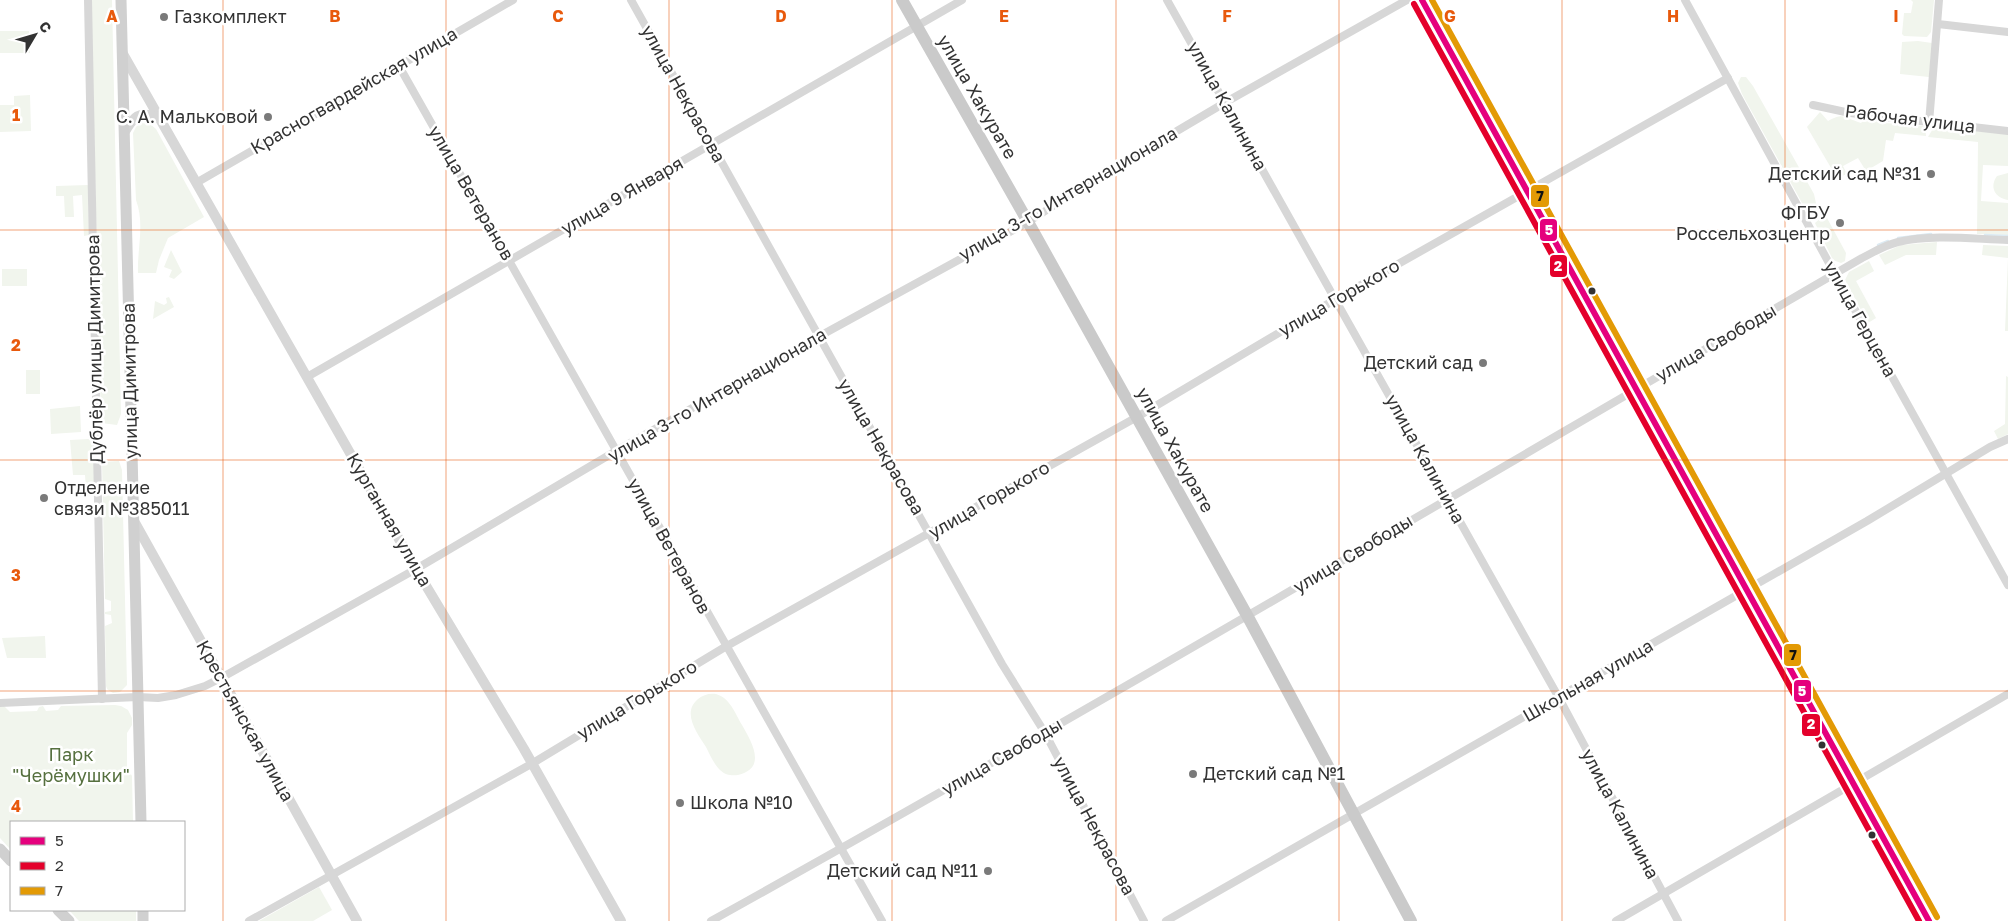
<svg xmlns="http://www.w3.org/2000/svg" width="2008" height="921" font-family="'Golos Text',sans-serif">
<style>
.green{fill:#f1f5ed}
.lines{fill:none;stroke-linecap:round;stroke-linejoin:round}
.stream{stroke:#ddebf3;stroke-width:2.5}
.minor{stroke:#d7d7d7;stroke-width:8}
.tertiary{stroke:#d7d7d7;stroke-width:10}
.secondary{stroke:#d0d0d0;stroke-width:11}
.primary{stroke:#cacaca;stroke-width:12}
.bus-1-casing{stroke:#fff;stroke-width:10}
.bus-2-casing{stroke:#fff;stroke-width:10}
.bus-3-casing{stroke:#fff;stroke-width:10}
.bus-1{stroke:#e5007d;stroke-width:6}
.bus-2{stroke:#e4002b;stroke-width:6}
.bus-3{stroke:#e39a05;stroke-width:6}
.grid{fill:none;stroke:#e8590c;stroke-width:1;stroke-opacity:0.55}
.poi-dot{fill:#7a7a7a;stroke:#fff;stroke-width:2}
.bus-dot{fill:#333;stroke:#fff;stroke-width:2}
.labels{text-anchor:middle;stroke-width:5;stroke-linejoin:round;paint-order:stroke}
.poi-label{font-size:18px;fill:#333;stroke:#fff;text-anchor:end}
.street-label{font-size:18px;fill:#333;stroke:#fff}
.park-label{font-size:18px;fill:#56703f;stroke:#fff}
.grid-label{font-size:16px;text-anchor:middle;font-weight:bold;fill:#e8590c;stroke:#fff;stroke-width:5;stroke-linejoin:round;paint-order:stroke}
.line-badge{stroke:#fff;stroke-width:2}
.badge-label{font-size:14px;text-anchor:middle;font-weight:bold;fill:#fff}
.pale-badge-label{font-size:14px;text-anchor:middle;font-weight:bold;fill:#111}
</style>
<rect width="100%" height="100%" fill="#fff"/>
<g class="green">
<path d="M91 0H112L121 414 117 425 101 423Z"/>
<path d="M1911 0H1934L1931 32 1927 37 1904 36 1902 34 1904 13H1911L1913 2Z"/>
<path d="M0 31H29L30 53H0Z"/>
<path d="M1918 41 1932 43 1929 77 1900 74 1902 42Z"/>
<path d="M1741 77H1746L1753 86 1814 194 1817 208 1812 211 1802 203 1742 94 1738 83Z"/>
<path d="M30 95 31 131 0 132V105H14V96Z"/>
<path d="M1820 112 1828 121C1845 112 1844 118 1861 123L1865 119 1880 120 1885 123 1925 126 1926 136 1895 133 1893 141 1886 140 1883 161 1866 171 1858 158 1843 166 1847 174 1837 178 1807 127Z"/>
<path d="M141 123 150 124 156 129 204 217 168 238 159 260 156 273H138C137 249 145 224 136 200L133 133 136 127Z"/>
<path d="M1934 127 2008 134V166L1983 165 1981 201 2008 203V235L1977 234 1978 142 1928 137Z"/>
<path d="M2008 173V200C1995 198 1989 187 1997 176Z"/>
<path d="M88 185 89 235 84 236 82 195 73 196 74 217H65L64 196H56V186Z"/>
<path d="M1821 207 1846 253 1845 261 1841 263 1833 260 1815 223 1821 218Z"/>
<path d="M1937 242 1936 255H1906L1885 265 1879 255 1901 245Z"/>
<path d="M1983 245 2008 246V331H2005L2008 258 1982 255Z"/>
<path d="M171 250 182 272 174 279 169 277 172 270 164 267Z"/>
<path d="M1869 261 1874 271 1856 281 1876 318 1868 323 1845 280 1849 272Z"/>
<rect x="2" y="269" width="25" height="17"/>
<path d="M169 297 174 307 153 319 155 301 164 305 167 303 166 298Z"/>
<rect x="26" y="370" width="14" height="24"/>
<path d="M2006 376 2008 377V434L1998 439 1994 431 2005 424Z"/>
<path d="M80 406 81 432 51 434 50 409Z"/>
<path d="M89 439 94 443 95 490H86L85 475H73L70 440Z"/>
<path d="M119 461 122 470 127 685 120 692 113 693 107 689 106 686 105 626 112 623 111 615 105 614V612L111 611V601L105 599 102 462Z"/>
<path d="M45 636 46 658H7L2 638Z"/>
<path d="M716 694C730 698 735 713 742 725 751 741 768 768 738 775 732 776 725 775 720 770 714 764 710 755 706 747 698 734 681 713 698 699 703 695 709 693 716 694Z"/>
<path d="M115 705 121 706 128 710 132 718V725L127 733V768L132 776 133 822H11V850L0 838V707L4 706 10 712 37 711 39 707 43 706 46 711 58 710 61 706Z"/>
<path d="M319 887 332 910 313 921H259Z"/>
<path d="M69 910H136V921H79Z"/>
</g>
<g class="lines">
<g class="stream">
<path d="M1985 235 2008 236"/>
<path d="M1898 238 1931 234"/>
<path d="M1878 245 1888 241"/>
</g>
<g class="minor">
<path d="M88 0 102 699"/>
<path d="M631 0 1002 664 1045 733 1144 921"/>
<path d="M1167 0 1559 698 1678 921"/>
<path d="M1685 0 1835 274 2008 585"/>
<path d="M1938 24 2008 32"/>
<path d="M399 66 882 921"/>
<path d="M1813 105 1850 113 2008 131"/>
<path d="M1929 123 1939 0"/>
<path d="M196 183 513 0"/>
<path d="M307 377 962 0"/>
<path d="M0 703 138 697 158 698 176 695 205 686 221 678 416 569 616 451 818 337 1028 222 1089 183 1226 102 1407 0"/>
<path d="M249 921 533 763 725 647 1137 417 1336 299 1728 78"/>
<path d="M711 921C1098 706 1479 480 1862 258 1874 252 1885 245 1898 242 1933 234 1972 239 2008 240"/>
<path d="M1166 921 1867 521 1990 447 2008 439"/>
<path d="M1616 921 2008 694"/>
</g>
<g class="tertiary">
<path d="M1422 0 1929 921"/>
<path d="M123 54 416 569 524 749 621 921"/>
<path d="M124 133C134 116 138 111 158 117"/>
<path d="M134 521 357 921"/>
</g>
<g class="secondary">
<path d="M121 0 141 822"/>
<path d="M0 849 11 861"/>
<path d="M58 910 69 921"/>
<path d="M143 910V921"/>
</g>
<path class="primary" d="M902 0 1028 222 1248 617 1411 921"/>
<g class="bus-1-casing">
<path id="bus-1" d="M1422 0 1929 921"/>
</g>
<g class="bus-2-casing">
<path id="bus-2" d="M1414 4 1919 921"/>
</g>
<g class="bus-3-casing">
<path id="bus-3" d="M1432 0 1937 917"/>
</g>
<use href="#bus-1" class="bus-1"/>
<use href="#bus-2" class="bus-2"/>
<use href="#bus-3" class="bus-3"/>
</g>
<path class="grid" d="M223 0V921M446 0V921M669 0V921M892 0V921M1116 0V921M1339 0V921M1562 0V921M1785 0V921M0 230H2008M0 460H2008M0 691H2008"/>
<g class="poi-dot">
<circle cx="164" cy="17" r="5"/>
<circle cx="268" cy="117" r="5"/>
<circle cx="1931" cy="174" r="5"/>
<circle cx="1840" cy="223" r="5"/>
<circle cx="1483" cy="363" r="5"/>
<circle cx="44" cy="498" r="5"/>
<circle cx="1193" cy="774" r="5"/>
<circle cx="680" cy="803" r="5"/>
<circle cx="988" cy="871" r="5"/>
</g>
<g class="bus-dot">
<circle cx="1592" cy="291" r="4.5"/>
<circle cx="1822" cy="745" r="4.5"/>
<circle cx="1872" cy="835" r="4.5"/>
</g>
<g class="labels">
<g class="poi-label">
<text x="174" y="23" text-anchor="start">Газкомплект</text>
<text x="258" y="123">С. А. Мальковой</text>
<text x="1921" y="180">Детский сад №31</text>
<text x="1830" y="219">ФГБУ<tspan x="1830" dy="21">Россельхозцентр</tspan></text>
<text x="1473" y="369">Детский сад</text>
<text x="54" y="494" text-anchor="start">Отделение<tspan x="54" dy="21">связи №385011</tspan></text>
<text x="1203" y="780" text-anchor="start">Детский сад №1</text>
<text x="690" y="809" text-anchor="start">Школа №10</text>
<text x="978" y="877">Детский сад №11</text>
</g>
<g class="street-label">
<text transform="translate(354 91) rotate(-30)" y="6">Красногвардейская улица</text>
<text transform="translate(683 94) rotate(61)" y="6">улица Некрасова</text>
<text transform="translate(977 97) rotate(60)" y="6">улица Хакурате</text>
<text transform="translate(1227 106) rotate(61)" y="6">улица Калинина</text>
<text transform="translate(1910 119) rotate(7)" y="6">Рабочая улица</text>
<text transform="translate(471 193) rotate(60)" y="6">улица Ветеранов</text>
<text transform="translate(1068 194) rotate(-30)" y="6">улица 3-го Интернационала</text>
<text transform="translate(622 196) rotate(-30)" y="6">улица 9 Января</text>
<text transform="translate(1339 298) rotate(-30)" y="6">улица Горького</text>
<text transform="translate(1860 319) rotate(61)" y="6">улица Герцена</text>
<text transform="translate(1716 343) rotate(-30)" y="6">улица Свободы</text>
<text transform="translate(95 349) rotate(-91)" y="6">Дублёр улицы Димитрова</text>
<text transform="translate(130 381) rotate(-91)" y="6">улица Димитрова</text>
<text transform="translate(717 395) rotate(-30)" y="6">улица 3-го Интернационала</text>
<text transform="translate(881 447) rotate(60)" y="6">улица Некрасова</text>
<text transform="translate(1175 450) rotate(61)" y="6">улица Хакурате</text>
<text transform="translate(1425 459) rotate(61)" y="6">улица Калинина</text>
<text transform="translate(989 500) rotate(-30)" y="6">улица Горького</text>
<text transform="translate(389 520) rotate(60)" y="6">Курганная улица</text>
<text transform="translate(669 546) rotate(61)" y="6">улица Ветеранов</text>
<text transform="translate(1353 554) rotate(-31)" y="6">улица Свободы</text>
<text transform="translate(1588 681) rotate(-30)" y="6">Школьная улица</text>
<text transform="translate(637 700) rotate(-31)" y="6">улица Горького</text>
<text transform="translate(245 721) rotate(61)" y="6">Крестьянская улица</text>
<text transform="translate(1002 757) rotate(-30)" y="6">улица Свободы</text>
<text transform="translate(1620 814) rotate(62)" y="6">улица Калинина</text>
<text transform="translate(1094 826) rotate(62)" y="6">улица Некрасова</text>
</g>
<g class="park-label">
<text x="71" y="761">Парк<tspan x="71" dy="21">"Черёмушки"</tspan></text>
</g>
</g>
<g class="grid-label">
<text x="112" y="22">A</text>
<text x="335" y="22">B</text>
<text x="558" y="22">C</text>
<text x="781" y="22">D</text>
<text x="1004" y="22">E</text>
<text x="1227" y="22">F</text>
<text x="1450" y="22">G</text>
<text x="1673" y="22">H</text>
<text x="1896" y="22">I</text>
<text x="16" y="121">1</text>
<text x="16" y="351">2</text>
<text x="16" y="581">3</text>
<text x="16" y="812">4</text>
</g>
<g class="line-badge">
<rect x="1530" y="184" width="20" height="24" rx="5" fill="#e39a05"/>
<rect x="1539" y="218" width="19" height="24" rx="5" fill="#e5007d"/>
<rect x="1549" y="254" width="19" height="24" rx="5" fill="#e4002b"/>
<rect x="1783" y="643" width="19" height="24" rx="5" fill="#e39a05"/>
<rect x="1793" y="679" width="19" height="24" rx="5" fill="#e5007d"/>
<rect x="1801" y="713" width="20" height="24" rx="5" fill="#e4002b"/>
</g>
<g class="badge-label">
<text x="1549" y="235">5</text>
<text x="1558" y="271">2</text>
<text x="1802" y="696">5</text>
<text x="1811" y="729">2</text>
</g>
<g class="pale-badge-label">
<text x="1540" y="201">7</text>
<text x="1793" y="660">7</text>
</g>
<rect x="10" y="821" width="175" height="90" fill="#ffffff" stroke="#adadad"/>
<rect x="20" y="837" width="25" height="8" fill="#e5007d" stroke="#adadad"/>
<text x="55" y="846" font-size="15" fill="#333333">5</text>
<rect x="20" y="862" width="25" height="8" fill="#e4002b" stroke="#adadad"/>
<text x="55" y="871" font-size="15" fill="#333333">2</text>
<rect x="20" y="887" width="25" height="8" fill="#e39a05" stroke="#adadad"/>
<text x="55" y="896" font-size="15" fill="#333333">7</text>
<g transform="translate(35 35) rotate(52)" stroke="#ffffff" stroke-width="4" paint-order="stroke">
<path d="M0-4L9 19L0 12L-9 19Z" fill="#333333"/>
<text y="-8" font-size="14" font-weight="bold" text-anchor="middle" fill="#333333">С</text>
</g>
</svg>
